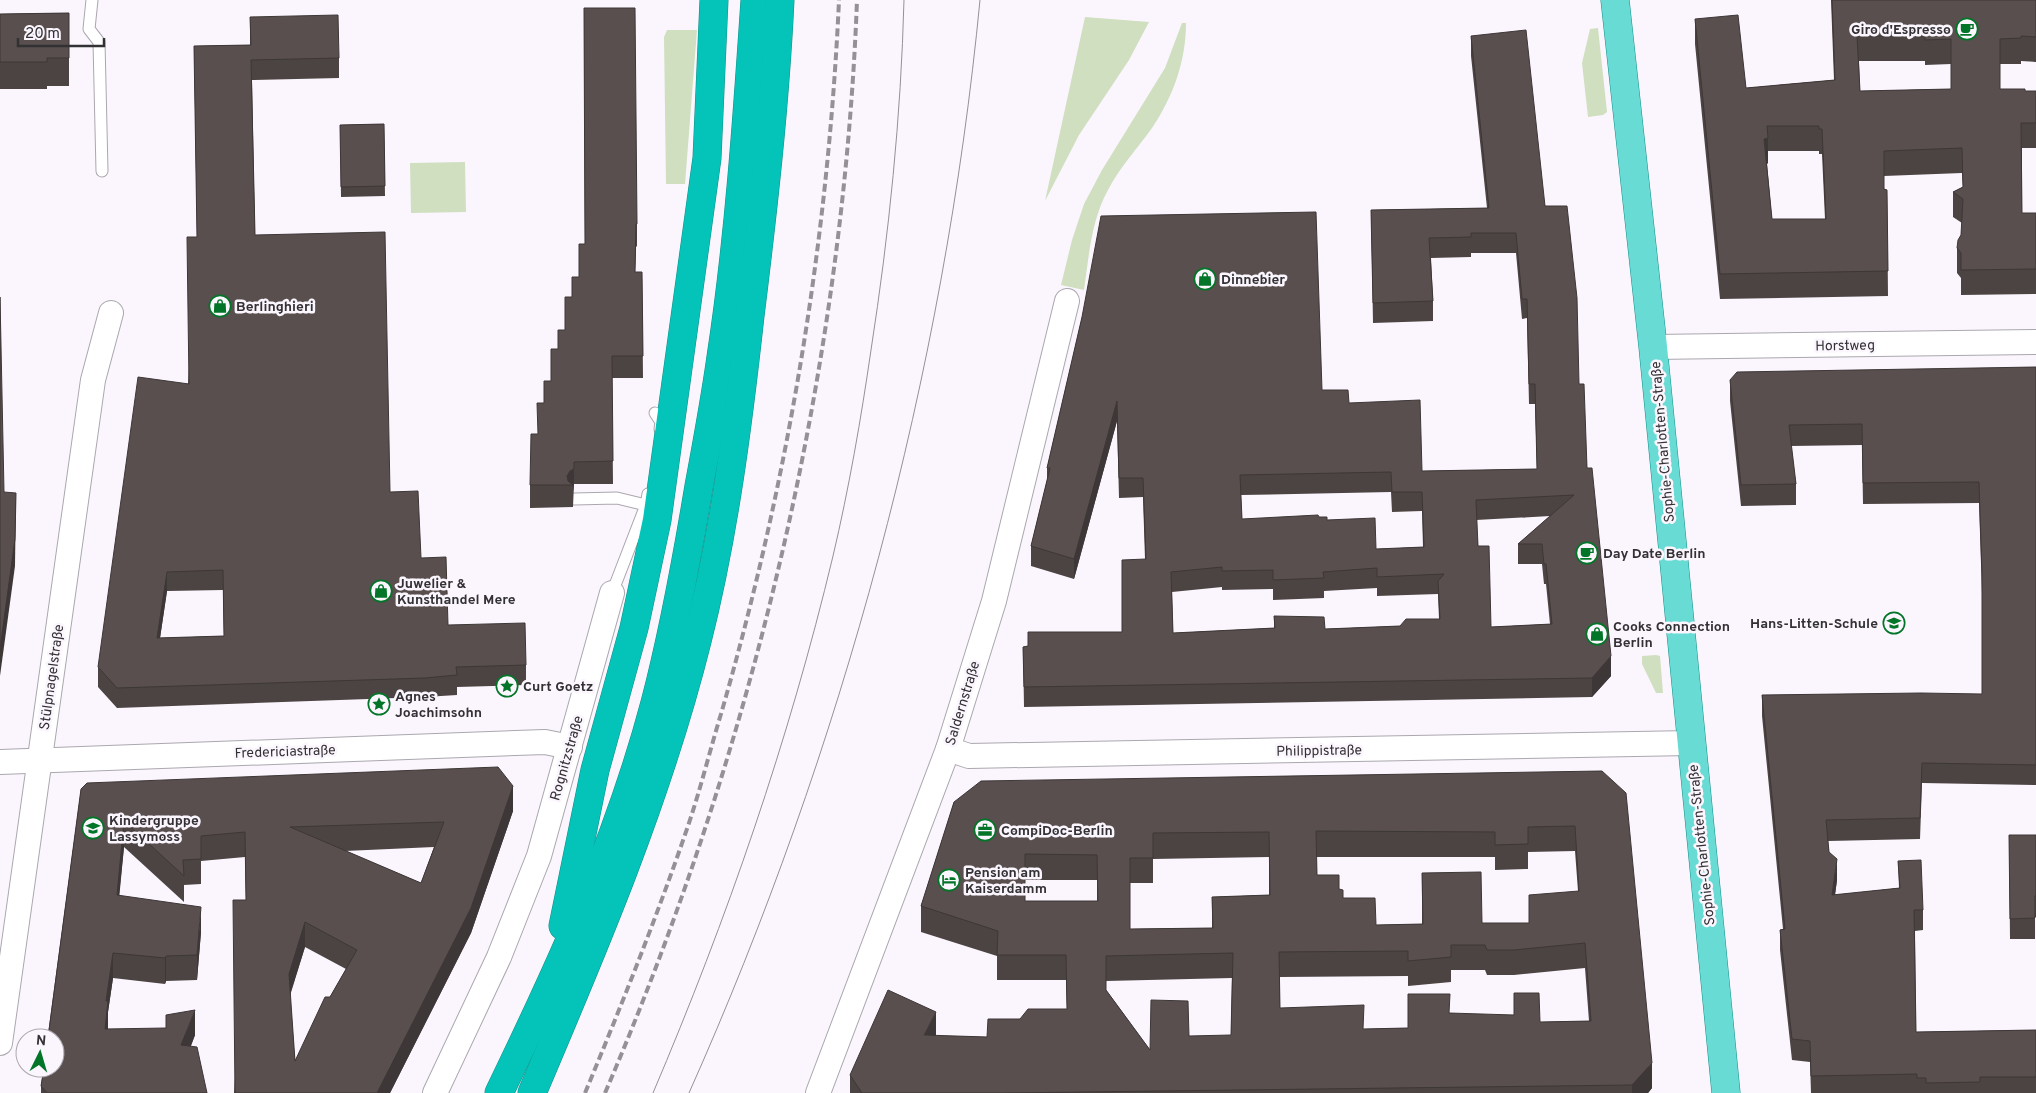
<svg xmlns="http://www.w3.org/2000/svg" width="2036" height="1093" font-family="Overpass,sans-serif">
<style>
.green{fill:#cfdfbf}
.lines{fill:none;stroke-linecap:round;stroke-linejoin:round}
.lane-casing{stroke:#aba7ae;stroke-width:13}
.street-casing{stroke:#aba7ae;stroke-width:26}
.primary-casing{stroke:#14908a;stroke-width:29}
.highway-casing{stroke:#14908a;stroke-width:29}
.lane{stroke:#fff;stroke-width:11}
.street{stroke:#fff;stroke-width:24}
.primary{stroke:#68dbd4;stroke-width:28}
.highway{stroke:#04c3b8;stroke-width:28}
.tram{stroke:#949096;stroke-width:1}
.rail{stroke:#949096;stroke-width:4;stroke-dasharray:8 4;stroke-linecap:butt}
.wall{fill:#4c4443;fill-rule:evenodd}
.shaded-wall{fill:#3e3737}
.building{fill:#584f4e;stroke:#3e3737;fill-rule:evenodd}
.labels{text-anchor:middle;stroke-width:5;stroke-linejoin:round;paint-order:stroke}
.poi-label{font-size:14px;font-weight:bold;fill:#333134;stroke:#fbf6fe;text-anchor:start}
.street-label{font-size:14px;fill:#333134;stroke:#fbf6fe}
</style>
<rect width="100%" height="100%" fill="#fbf6fe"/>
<g class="green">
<path d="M1085 17 1149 22 1129 60 1079 135 1045 201Z"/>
<path d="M1182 23H1186C1186 61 1173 97 1152 128 1137 149 1120 167 1108 190 1091 221 1089 256 1084 290L1061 285 1072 240 1084 204 1102 170 1165 68Z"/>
<path d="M1598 28 1607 112 1603 115 1588 117 1582 63 1590 29Z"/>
<path d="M667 30H697L685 184H666L664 37Z"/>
<path d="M465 162 466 212 411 213 410 163Z"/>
<path d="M1656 655 1660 656 1663 693H1656L1642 664V656Z"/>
</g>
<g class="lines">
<g class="lane-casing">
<g id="lane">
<path d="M92 0 89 29 99 42 102 171"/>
<path d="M655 413 661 422 660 429"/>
<path d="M574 499 617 498 646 505"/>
<path d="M612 593 646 505 648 494"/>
</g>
</g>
<g class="street-casing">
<g id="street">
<path d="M1653 347 2036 342"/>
<path d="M948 749 969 756 1691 743"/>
<path d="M0 762 545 742 570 747"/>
<path d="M0 1043 93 380 111 313"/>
<path d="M435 1093 499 957 539 856 612 593"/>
<path d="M818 1093 948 749 994 601 1067 301"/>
</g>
</g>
<g class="primary-casing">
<path id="primary" d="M1615 0 1653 347 1726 1093"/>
</g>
<g class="highway-casing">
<g id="highway">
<path d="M563 926 595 770 634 628 657 520 707 158 714 0"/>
<path d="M499 1093C560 967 619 839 655 703 674 631 687 558 699 486 707 443 715 400 721 357 739 239 747 119 755 0"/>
<path d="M532 1093C595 945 658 797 697 641 724 535 738 425 750 316 763 211 775 106 780 0"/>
</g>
</g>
<use href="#lane" class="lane"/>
<use href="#street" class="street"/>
<use href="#primary" class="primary"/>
<use href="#highway" class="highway"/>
<g class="tram">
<path d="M653 1093C727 919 789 740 833 556 849 488 861 419 871 350 889 234 901 117 904 0"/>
<path d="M689 1093C842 750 944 374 980 0"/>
</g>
<g class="rail">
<path d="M585 1093C622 1004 658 914 689 823 701 787 710 750 721 714 788 482 828 242 839 0"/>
<path d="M605 1093C752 751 843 373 857 0"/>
</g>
</g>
<g class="wall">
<path d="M1831 0H2036V62L2021 61V64H2000V89L2025 91H2036V148H2022V213H2036V294L1961 295V278L1957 273V248L1961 235 1962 223 1953 217V192L1963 187 1962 173 1884 176V189L1887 190 1888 296 1720 299 1695 44V19L1746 88 1834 80ZM1859 61H1925V65L1951 64V89L1860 91ZM1768 151H1819V154H1822L1825 219H1772L1767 164 1768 163Z"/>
<path d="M584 8 637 224V246L636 247 635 272H642L643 378H612L613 484H574L573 507 530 508V485L538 434 544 403V381H551L558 349 565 330 572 297 579 277 585 244Z"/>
<path d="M69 13V86H47V89H0V14Z"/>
<path d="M250 17 339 58V78L252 80 255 235 390 492 421 558 448 625 526 665V685L457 687V695L425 697 117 708 98 687V667L188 384 197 237 194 46 250 45ZM223 590 224 636 160 638 167 591Z"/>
<path d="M1471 36 1545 206 1579 384 1587 468 1611 676 1592 697 1024 707 1023 647 1028 646V632H1122L1145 559 1143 497 1119 498 1117 421 1074 579 1031 566V546L1047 480V468L1082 317 1322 390 1349 403 1422 471 1537 469 1535 404H1529L1527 318 1522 319 1516 253H1471V257L1431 258 1433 301V321L1373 323 1371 210 1487 208 1471 56ZM1391 492 1392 512 1422 511 1423 547 1376 549 1327 520 1319 517 1242 519 1241 495ZM1550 516 1518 544V564H1542L1544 584H1546L1550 624 1491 627 1478 546 1476 520ZM1222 587V590L1273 589V600L1324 598V591L1377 588V596L1438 594 1439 619 1400 626 1325 629 1274 616V628L1173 633 1172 592Z"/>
<path d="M384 124 385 196 341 197 340 125Z"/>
<path d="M2036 367V785L1922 783 1920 839 1828 841 1829 852 1837 880 1835 895 1899 888 1898 861 1923 910V930L1915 931 1916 1032 2036 1030V1093H1811L1810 1062 1792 1060 1780 950V930L1783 929 1762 716V695L1982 694V594L1979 503 1863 504 1862 445 1791 446 1796 484V505L1741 506 1730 401V380Z"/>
<path d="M1602 771 1652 1088 1648 1093H850V1075L936 1036 987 1037 1020 1019 1067 1009 1066 980H997V956L921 932V906L954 802ZM1575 851 1578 891 1529 923H1482L1422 873V924L1376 925 1343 898 1339 889 1317 875 1316 857H1495V870L1528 869V852ZM1269 857V895L1212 897V928L1130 929V883H1153V859ZM1025 880H1097V901H1025ZM1585 968 1589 1021 1540 1022 1450 1013 1408 1028 1364 1029 1280 1008V977L1408 976V986L1451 982V970H1485L1487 975H1514ZM1232 978 1231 1035 1150 1050 1106 990V981Z"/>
<path d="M81 789 513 811 471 933 390 1093H234L246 900 245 857 201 861V884L184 885V902L124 847 119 895 201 932 197 980 166 981 165 984 113 978 108 1012V1029L195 1035 191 1046 207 1093H41V1086ZM434 847 421 883 345 851ZM305 947 346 969 330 997 295 1061 290 994Z"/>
<path d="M2009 835H2036V917H2035V939H2010Z"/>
</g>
<g class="shaded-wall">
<path d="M1768 138V163L1764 165V139Z"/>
<path d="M1117 401V421L1074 579V559Z"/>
<path d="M574 462V484L573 492V485H567V476Z"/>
<path d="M16 493 15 566 0 676V649Z"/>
<path d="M167 572V591L157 658V638Z"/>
<path d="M1611 656V676L1592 697V678Z"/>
<path d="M513 786V811L471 933 390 1093H377Z"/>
<path d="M124 821V847L117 920V895Z"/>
<path d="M1837 859V880L1832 916V895Z"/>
<path d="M201 907V932L197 980V955Z"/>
<path d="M305 922V947L289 999V974Z"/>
<path d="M113 953V978L108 1012V1027L105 1055 106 1001Z"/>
<path d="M166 956V981L165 984V958Z"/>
<path d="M195 1010V1035L181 1070V1045Z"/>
<path d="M936 1012V1037L924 1035Z"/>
<path d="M1652 1063V1088L1648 1093H1632V1085Z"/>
</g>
<g class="building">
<path d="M1832 0H2036V37L2021 36V38L2000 39V89H2025V91H2036V123H2021L2022 213H2036V269L1961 270V253L1957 248 1958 240 1961 235 1963 199 1953 192 1963 187 1962 148 1884 151V189L1887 190 1888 271 1720 274 1695 19 1738 15 1746 88 1835 80ZM1857 36H1925V40L1951 39V89L1860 91ZM1767 126H1819V129H1822L1826 219H1772L1764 139 1768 138Z"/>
<path d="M584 8H635L637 224H636L635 272H642L643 356H612L613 461 574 462V469L570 471 567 476 568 481 573 485H530L531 434H538L537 403H544V381H551V349H558V330H565V297H572V277H579V244H585Z"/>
<path d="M69 13V58H47V62H0V14Z"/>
<path d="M338 15 339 58 251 60 255 235 385 232 390 492 418 491 421 558 446 557 448 625 525 623 526 665 456 667 457 675 425 678 117 688 98 667 138 377 189 384 187 237H197L194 46 251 45 250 17ZM223 570 224 636 157 638 167 572Z"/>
<path d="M1526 30 1545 206H1567L1577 298 1579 384H1584L1587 468H1592L1611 656 1592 678 1024 687 1023 647 1028 646V632H1122V560L1146 559 1143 478H1119L1117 401 1074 559 1031 546 1050 468H1047L1082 317 1101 216 1316 212 1322 390H1348L1349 403 1420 400 1422 471 1537 469 1535 384H1529L1527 299H1522L1516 233H1471V237L1429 238 1433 301 1373 303 1371 210 1489 208 1471 36ZM1391 472 1392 492H1422L1424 547 1376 549 1375 518 1327 520V517H1319L1318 515 1242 519 1240 475ZM1574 495 1518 544H1542L1544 564H1546L1552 624 1491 627 1489 546H1478L1476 500ZM1222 567V571L1273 570V580L1324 578 1323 572 1377 568V577L1444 574 1438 581 1440 619H1406L1400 626 1325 629 1324 617 1274 616 1275 628 1173 633 1171 572Z"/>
<path d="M384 124 385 186 341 187 340 125Z"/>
<path d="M0 297 4 492 16 493 15 539 0 649Z"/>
<path d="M2036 367V765L1922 763 1920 818 1826 820 1829 852 1837 859 1832 895 1900 888 1898 861 1921 860 1923 910H1914L1916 1032 2036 1030V1077H1980V1082L1926 1083V1078H1917V1074L1811 1076 1810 1041 1792 1039 1780 930 1785 929 1762 695 1921 693 1982 694V574L1979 482 1863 483 1862 424 1789 425 1796 484 1741 485 1730 380 1737 372Z"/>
<path d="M498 767 513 786 471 908 377 1093H235L233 900H246L245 832 201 836V859L183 860 184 876 124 821 117 895 201 907 197 955 166 956 165 958 113 953 106 1001H108L105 1029 166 1028V1015L195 1010 181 1045 197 1047 207 1093H47L41 1086 44 1068H55V1038H48L81 789 87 783ZM444 822 421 883 290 827ZM305 922 357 950 330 997H325L295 1061 289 974Z"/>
<path d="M1602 771 1626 793 1652 1063 1632 1085 1004 1093H862L850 1075 888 990 936 1012 924 1035 987 1037 988 1019H1020L1028 1009H1067L1066 955H997L998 931 921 906 954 802 981 781ZM1575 826 1579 891 1529 895V923H1482L1481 872 1422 873 1423 924 1376 925 1375 898H1343V890L1339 889V875H1317L1316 831 1495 832V845L1528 844V827ZM1269 832 1270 895 1212 897 1213 928 1130 929V858H1153V833ZM1025 854 1097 855 1098 901H1025ZM1585 943 1591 1021 1540 1022 1539 993H1514V1015L1449 1013 1450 994H1408V1028L1363 1029 1364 1005 1280 1008 1279 952 1408 951V961L1451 957V945H1485L1487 950H1514ZM1233 953 1231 1035 1189 1036 1188 1001 1151 1000 1150 1050 1106 990V956Z"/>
<path d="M2009 835H2036V896H2035V918L2010 919Z"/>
</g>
<defs>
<g id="cafe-ring" transform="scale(1.125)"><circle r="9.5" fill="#fbf6fe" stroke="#037528" stroke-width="1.5"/><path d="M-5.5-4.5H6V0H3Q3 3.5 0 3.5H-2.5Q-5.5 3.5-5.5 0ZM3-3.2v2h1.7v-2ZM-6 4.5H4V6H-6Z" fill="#037528"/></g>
<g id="shop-ring" transform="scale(1.125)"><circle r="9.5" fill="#fbf6fe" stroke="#037528" stroke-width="1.5"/><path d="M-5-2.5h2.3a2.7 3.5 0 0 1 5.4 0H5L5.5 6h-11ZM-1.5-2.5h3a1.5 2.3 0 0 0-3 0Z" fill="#037528"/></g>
<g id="school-ring" transform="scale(1.125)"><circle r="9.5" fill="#fbf6fe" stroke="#037528" stroke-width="1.5"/><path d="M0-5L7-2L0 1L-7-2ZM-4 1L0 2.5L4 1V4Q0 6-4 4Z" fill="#037528"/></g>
<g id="sight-ring" transform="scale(1.125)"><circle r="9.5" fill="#fbf6fe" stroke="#037528" stroke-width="1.5"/><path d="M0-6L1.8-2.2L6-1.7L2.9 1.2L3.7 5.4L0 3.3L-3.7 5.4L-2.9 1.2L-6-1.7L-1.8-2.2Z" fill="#037528"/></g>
<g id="office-ring" transform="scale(1.125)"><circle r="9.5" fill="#fbf6fe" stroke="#037528" stroke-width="1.5"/><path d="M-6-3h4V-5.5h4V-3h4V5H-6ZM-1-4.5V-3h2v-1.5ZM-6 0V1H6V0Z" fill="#037528"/></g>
<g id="hotel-ring" transform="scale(1.125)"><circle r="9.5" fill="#fbf6fe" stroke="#037528" stroke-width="1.5"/><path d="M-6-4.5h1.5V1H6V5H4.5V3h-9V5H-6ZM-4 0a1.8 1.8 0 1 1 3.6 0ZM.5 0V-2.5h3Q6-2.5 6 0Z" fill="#037528"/></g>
</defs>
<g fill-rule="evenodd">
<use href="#cafe-ring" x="1967" y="29"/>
<use href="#shop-ring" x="1205" y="279"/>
<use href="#shop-ring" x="220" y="306"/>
<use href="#cafe-ring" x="1587" y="553"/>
<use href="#shop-ring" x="381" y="591"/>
<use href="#school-ring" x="1894" y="623"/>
<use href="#shop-ring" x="1597" y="634"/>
<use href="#sight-ring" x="507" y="686"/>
<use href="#sight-ring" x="379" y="704"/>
<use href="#school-ring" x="93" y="828"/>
<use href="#office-ring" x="985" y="830"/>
<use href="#hotel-ring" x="949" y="880"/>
</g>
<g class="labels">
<g class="poi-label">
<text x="1951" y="34" text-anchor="end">Giro d'Espresso</text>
<text x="1221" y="284">Dinnebier</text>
<text x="236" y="311">Berlinghieri</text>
<text x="1603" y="558">Day Date Berlin</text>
<text x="397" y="588">Juwelier &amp;<tspan x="397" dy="16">Kunsthandel Mere</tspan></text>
<text x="1878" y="628" text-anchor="end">Hans-Litten-Schule</text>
<text x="1613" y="631">Cooks Connection<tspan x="1613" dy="16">Berlin</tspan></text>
<text x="523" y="691">Curt Goetz</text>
<text x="395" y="701">Agnes<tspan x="395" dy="16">Joachimsohn</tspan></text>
<text x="109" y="825">Kindergruppe<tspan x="109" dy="16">Lassymoss</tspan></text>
<text x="1001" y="835">CompiDoc-Berlin</text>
<text x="965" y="877">Pension am<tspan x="965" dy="16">Kaiserdamm</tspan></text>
</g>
<g class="street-label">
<text transform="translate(1845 345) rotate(-1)" y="5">Horstweg</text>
<text transform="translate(1662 442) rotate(-95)" y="5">Sophie-Charlotten-Straße</text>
<text transform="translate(51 677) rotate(-82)" y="5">Stülpnagelstraße</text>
<text transform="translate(962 703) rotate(-73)" y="5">Saldernstraße</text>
<text transform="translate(1319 750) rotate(-1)" y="5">Philippistraße</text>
<text transform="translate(285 751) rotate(-2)" y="5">Fredericiastraße</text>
<text transform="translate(566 758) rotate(-74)" y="5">Rognitzstraße</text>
<text transform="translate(1701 845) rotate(-96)" y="5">Sophie-Charlotten-Straße</text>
</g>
</g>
<g transform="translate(40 1053) rotate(5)"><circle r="24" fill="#fbf6fe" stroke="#aba7ad"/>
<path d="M0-4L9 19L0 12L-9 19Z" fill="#037528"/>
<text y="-8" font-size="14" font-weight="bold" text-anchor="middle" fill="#333134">N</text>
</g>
<path d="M18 38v8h86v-8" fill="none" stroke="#333134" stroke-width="2.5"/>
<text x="25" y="38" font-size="15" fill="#333134" stroke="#fbf6fe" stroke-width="4" paint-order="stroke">20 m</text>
</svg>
